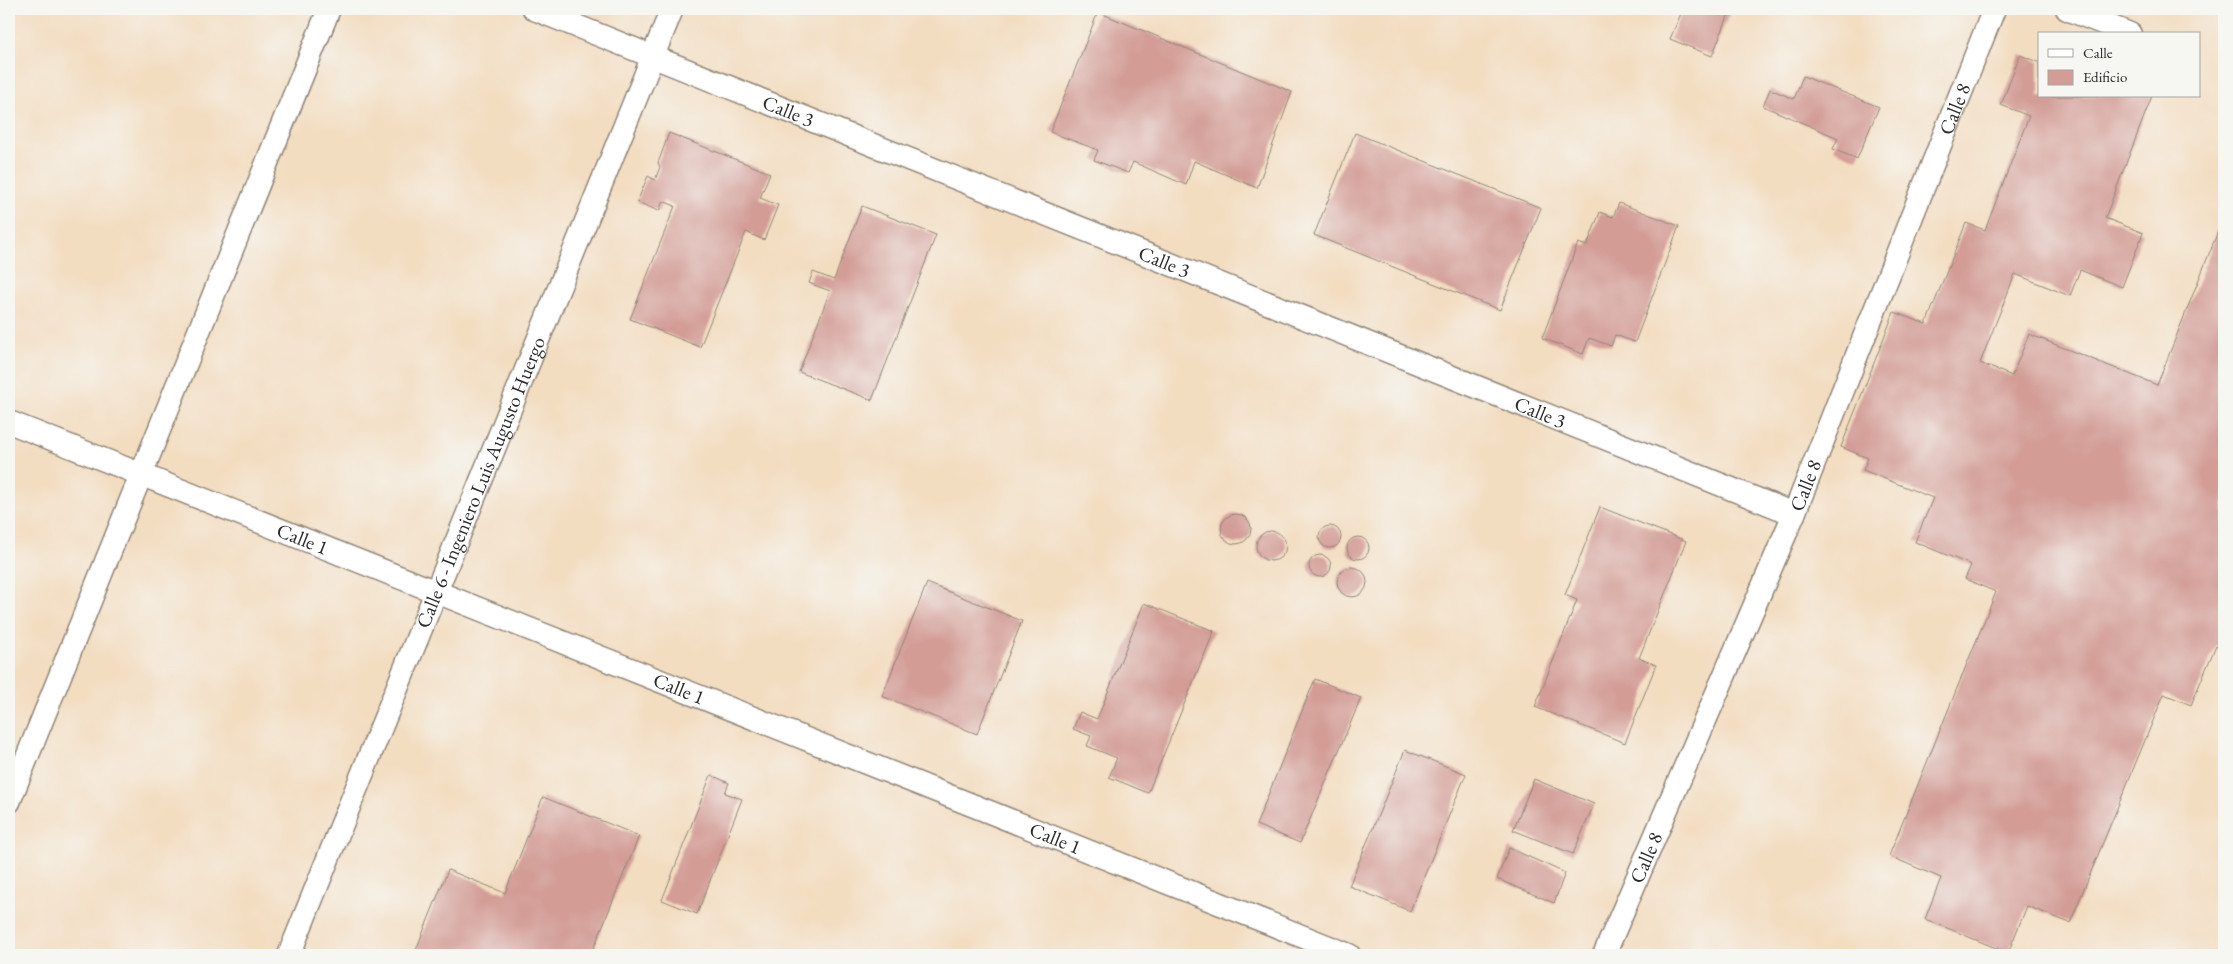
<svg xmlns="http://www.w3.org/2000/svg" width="2233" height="964" font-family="'EB Garamond',serif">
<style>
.building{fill:#d39d96}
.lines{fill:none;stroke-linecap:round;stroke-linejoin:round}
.minor-casing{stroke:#8f8476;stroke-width:25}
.minor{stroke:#fff;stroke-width:22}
.labels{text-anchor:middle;stroke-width:4;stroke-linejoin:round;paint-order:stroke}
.street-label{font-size:20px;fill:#2b2b2b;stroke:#f6f6f2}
</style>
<rect width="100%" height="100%" fill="#f6f6f2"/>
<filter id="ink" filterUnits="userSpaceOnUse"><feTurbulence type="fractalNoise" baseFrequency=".02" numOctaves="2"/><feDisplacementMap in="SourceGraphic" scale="10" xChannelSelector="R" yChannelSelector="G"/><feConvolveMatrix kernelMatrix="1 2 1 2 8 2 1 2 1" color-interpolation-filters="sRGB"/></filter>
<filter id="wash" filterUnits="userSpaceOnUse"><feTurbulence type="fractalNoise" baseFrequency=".0096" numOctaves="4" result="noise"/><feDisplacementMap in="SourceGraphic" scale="20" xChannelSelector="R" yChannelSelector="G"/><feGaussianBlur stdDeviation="1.12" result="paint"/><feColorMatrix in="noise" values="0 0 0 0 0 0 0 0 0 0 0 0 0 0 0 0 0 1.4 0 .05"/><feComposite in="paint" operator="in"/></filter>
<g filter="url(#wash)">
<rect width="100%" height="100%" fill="#f3ddc1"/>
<g id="blocks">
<g class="building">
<path d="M1683 9H1731L1712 56 1670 39Z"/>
<path d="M1098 12 1292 92 1257 188 1194 161 1186 185 1133 162 1128 173 1094 160 1098 150 1050 132Z"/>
<path d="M2020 55 2039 62V96H2152L2105 218 2143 233 2122 287 2080 270 2070 296 2015 274 1980 363 2012 376 2029 334 2157 385 2224 216V652L2216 645 2191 705 2164 694 2070 923 2027 906 2008 953 1925 919 1941 878 1889 856 1996 592 1965 579 1971 565 1915 542 1933 498 1863 470 1868 458 1841 447 1894 312 1926 324 1966 223 1985 230 2029 116 2001 105Z"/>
<path d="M1803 76 1879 107 1857 159 1833 149 1838 138 1763 106 1770 89 1794 99Z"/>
<path d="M669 133 770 173 760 198 778 205 764 240 746 232 700 347 630 319 675 206 663 201 659 211 637 202 648 176 655 180 660 167 658 163Z"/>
<path d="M1355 133 1541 208 1500 310 1314 235Z"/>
<path d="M1619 203 1679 226 1635 342 1615 335 1611 346 1589 338 1583 354 1542 338 1578 243 1587 246 1600 212 1613 217Z"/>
<path d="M862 206 936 235 872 400 799 372 830 291 809 283 813 272 834 280Z"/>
<path d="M1600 507 1686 541 1639 658 1656 665 1625 743 1535 707 1577 600 1565 595Z"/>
<circle cx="1236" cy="529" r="15"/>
<circle cx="1330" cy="537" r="11"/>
<circle cx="1271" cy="546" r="15"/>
<circle cx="1358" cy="548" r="11"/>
<circle cx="1320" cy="566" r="11"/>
<circle cx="1352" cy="582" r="15"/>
<path d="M927 583 1022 621 977 734 882 696Z"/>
<path d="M1144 603 1214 631 1148 793 1109 777 1117 758 1087 746 1091 736 1073 729 1080 712 1097 719Z"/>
<path d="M1315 679 1361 698 1300 843 1256 825Z"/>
<path d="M1405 750 1466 774 1410 911 1349 886Z"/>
<path d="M711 775 729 783 725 793 742 799 697 914 662 900Z"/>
<path d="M1534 779 1594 804 1573 854 1513 830Z"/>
<path d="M543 797 639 836 591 955H414L448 870 505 893Z"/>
<path d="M1509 848 1565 873 1554 903 1497 879Z"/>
</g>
</g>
</g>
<g filter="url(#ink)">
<use href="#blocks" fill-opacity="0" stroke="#8f8476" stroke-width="1"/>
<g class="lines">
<g class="minor-casing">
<g id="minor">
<path id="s1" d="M534 9 1794 514"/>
<path d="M2067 9 2130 34"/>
<path id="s2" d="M9 422 1349 955"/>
<path d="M9 802 329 9"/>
<path id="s3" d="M289 955 672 9"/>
<path id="s4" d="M1604 955 1794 514 1994 9"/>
</g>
</g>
<use href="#minor" class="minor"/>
</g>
</g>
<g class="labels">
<g class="street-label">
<text dy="7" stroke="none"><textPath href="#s4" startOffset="916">Calle 8</textPath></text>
<text dy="7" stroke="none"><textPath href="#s1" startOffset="274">Calle 3</textPath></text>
<text dy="7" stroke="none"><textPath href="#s1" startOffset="679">Calle 3</textPath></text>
<text dy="7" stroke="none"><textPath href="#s1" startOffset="1084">Calle 3</textPath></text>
<text dy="7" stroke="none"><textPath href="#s3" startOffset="510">Calle 6 - Ingeniero Luis Augusto Huergo</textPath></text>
<text dy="7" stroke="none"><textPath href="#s4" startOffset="511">Calle 8</textPath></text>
<text dy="7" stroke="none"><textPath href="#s2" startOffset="316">Calle 1</textPath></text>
<text dy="7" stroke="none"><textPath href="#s2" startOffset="721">Calle 1</textPath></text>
<text dy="7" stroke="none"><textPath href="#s2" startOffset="1126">Calle 1</textPath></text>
<text dy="7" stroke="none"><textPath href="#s4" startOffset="106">Calle 8</textPath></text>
</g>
</g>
<rect width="2233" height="964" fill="none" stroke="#f6f6f2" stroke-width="30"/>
<rect x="2038" y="32" width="162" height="65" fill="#f6f6f2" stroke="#a5a5a2"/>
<rect x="2048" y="49" width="25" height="8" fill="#ffffff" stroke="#a5a5a2"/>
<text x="2083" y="58" font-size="15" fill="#2b2b2b">Calle</text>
<rect x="2048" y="70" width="25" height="15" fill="#d39d96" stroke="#a5a5a2"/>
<text x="2083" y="82" font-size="15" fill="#2b2b2b">Edificio</text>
</svg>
